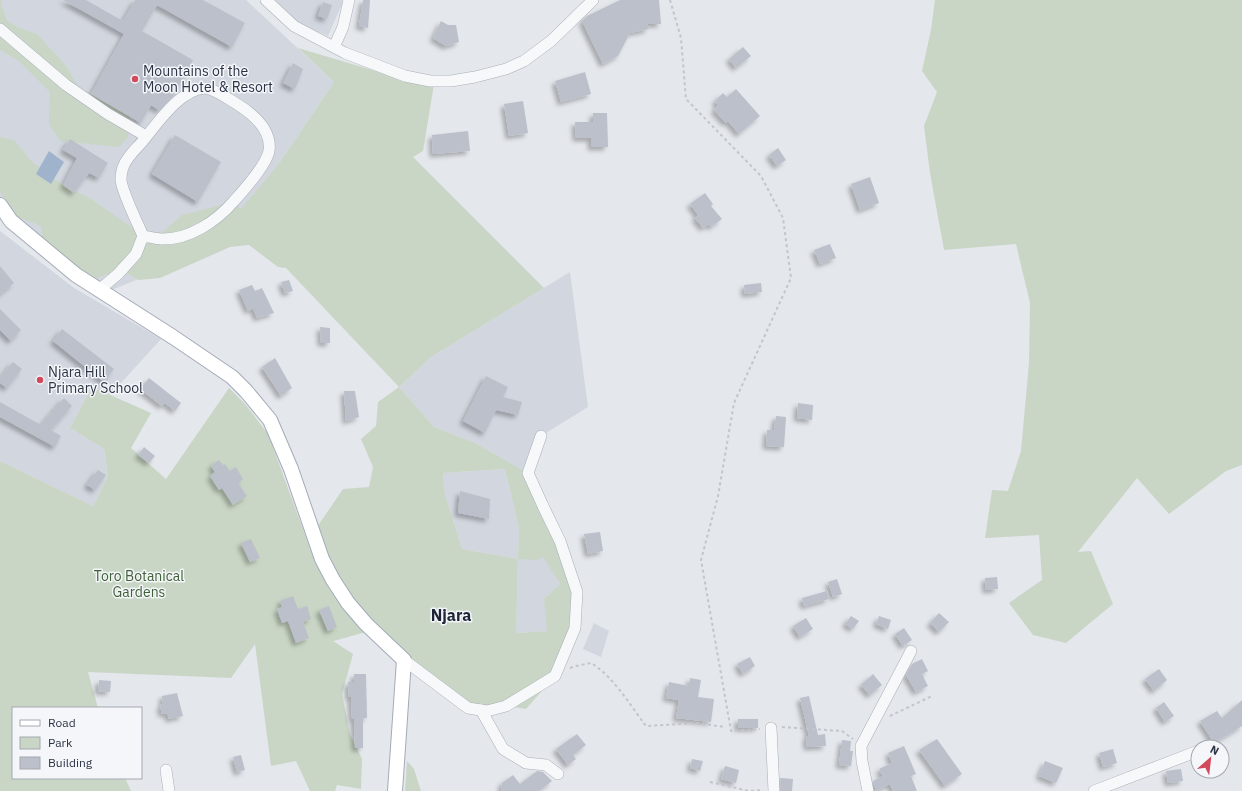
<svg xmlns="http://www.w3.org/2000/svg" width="1242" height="791" font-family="'IBM Plex Sans',sans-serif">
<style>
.built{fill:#d2d6de}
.green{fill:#c9d6c5;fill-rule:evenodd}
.water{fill:#9fb4cc}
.building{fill:#bbc0ca;filter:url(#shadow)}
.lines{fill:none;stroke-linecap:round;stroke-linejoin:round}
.minor-casing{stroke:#a9aeb7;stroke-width:12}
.major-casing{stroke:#a3abb8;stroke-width:16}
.path{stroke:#c2c5cb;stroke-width:2;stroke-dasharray:3 3;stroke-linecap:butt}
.minor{stroke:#f7f8fa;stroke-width:11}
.major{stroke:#fff;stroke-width:14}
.poi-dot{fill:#d1495b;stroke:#f4f6f9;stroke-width:1.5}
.labels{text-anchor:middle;stroke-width:3;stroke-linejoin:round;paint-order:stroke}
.poi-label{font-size:14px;fill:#2b3445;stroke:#f4f6f9;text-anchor:start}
.park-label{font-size:14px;fill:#3f6138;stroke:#f4f6f9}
.quarter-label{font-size:16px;font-weight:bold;fill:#1d2536;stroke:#f4f6f9}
</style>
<defs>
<filter id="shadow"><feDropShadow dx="-3.5" dy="3.5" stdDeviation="2" flood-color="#0004"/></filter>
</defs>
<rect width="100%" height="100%" fill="#e4e7ec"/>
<g class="built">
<path d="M0 0H246L334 82 280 162 241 210 253 233 104 293 0 205Z"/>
<path d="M273 0H342V4L328 36 296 22Z"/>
<path d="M0 231 74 288 161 339 110 395 92 387 70 428 104 449 108 476 93 506 0 461Z"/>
<path d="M570 272 588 407 541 436 528 473 475 443 434 427 399 387 431 357Z"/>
<path d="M505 469 519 529 518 559 543 556 560 584 544 599 548 631 516 633 518 559 462 549 445 494 443 473Z"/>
<path d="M594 623 609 631 601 657 583 649Z"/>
</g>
<g class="green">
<path d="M0 0H2L1 3 7 21 19 28 37 34 66 66 82 93 102 96 129 116 128 137 119 147 60 141 49 124 50 92 19 61 0 50Z"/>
<path d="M935 0H1242V465L1226 471 1169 514 1137 478 1078 552 1091 551 1113 604 1066 643 1033 635 1009 603 1042 580 1039 535 985 538 992 490 1008 491 1021 451 1029 363 1030 303 1016 244 944 250 930 173 924 126 937 92 922 71 931 30Z"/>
<path d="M298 48 416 83 434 84 423 151 413 157 544 288 431 357 399 387 434 427 475 443 528 473 577 592 575 628 555 676 526 709 506 706 475 710 366 624 313 533 343 489 369 487 373 467 361 439 376 426 378 402 399 387 286 268 278 267 249 245 230 247 160 278 139 280 120 269 95 279 44 249 41 226 16 216 0 192V137L14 140 32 162 63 185 91 199 144 236 164 231 182 215 233 202 241 209 280 162 334 82ZM505 469 519 529 518 559 462 549 445 494 443 473ZM543 557 560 584 544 599 547 631 516 633 518 559 537 560Z"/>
<path d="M92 387 151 413 131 448 166 479 229 388 245 404 268 434 311 551 344 607 366 632 330 642 333 641 353 654 342 694 350 734 362 759 361 789 337 785 335 791H310L296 761 271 766 255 644 231 678 88 672 98 708H13V778H125L131 791H0V461L93 506 108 476 104 449 70 428Z"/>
<path d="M407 761 414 769 421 791H405Z"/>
</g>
<path class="water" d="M49 151 64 162 51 184 36 174Z"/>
<g class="building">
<path d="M63 0H86L123 21 135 0H203L245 23 232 47 157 5 142 31 193 60 173 96 159 110 151 105 141 123 91 94 124 34Z"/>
<path d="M363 0H370L368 28 359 26Z"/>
<path d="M620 0H659L661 24H647L649 29 630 33 618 56 603 64 582 21 587 16Z"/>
<path d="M323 2 332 5 327 19 318 16Z"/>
<path d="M441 21 448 25H456L459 42 446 46 433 38Z"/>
<path d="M743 47 751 56 736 68 729 59Z"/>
<path d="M293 63 303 69 295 89 283 83Z"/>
<path d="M585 72 591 94 561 102 555 81Z"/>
<path d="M736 89 760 116 739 134 728 121 726 123 714 110 718 105 715 101 723 93 727 97Z"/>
<path d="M523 101 528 133 509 136 504 104Z"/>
<path d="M593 113H607L608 147H591V138H576L575 122H593Z"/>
<path d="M468 131 470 151 433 154 432 135Z"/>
<path d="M175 135 221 162 198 202 152 174Z"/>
<path d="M70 139 108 163 99 178 89 173 74 193 63 185 77 158 63 150Z"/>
<path d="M778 148 786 160 777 166 769 155Z"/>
<path d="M870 177 879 203 860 210 851 184Z"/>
<path d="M705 193 713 204 711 206 722 219 711 227 709 224 703 228 695 218 698 215 690 204Z"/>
<path d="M830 244 836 258 820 264 814 250Z"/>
<path d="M0 266 14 283 0 294Z"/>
<path d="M289 280 293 291 285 293 281 282Z"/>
<path d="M761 283 762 292 745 294 744 285Z"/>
<path d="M252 285 255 291 262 288 274 313 257 318 253 308 248 311 239 290Z"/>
<path d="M0 309 21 330 11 341 0 330Z"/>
<path d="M320 327 330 328V343H321Z"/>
<path d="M62 329 114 369 104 382 53 341Z"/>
<path d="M275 358 292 388 281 396 262 367Z"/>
<path d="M13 362 22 369 7 388 0 383V378Z"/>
<path d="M486 376 508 387 503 397 522 402 518 415 496 410 485 433 463 421Z"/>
<path d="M149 378 181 403 175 411 165 403 162 406 140 389Z"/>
<path d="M344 391H355L359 417 346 421Z"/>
<path d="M64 398 72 406 51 430 61 436 55 447 0 417V402L41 425Z"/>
<path d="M798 403 813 405 812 420 797 418Z"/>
<path d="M776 416 786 417 784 447 766 446 767 430H774Z"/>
<path d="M144 447 155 456 149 463 138 455Z"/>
<path d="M219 460 223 465 225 464 230 471 236 467 243 479 238 483 247 496 233 505 222 488 219 490 210 476 215 472 211 466Z"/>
<path d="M98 470 106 475 95 490 87 485Z"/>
<path d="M460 491 490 499 489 519 458 513Z"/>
<path d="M600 532 603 551 588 554 584 534Z"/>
<path d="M251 539 260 558 250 562 241 543Z"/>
<path d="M997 577 998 589 986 590 985 578Z"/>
<path d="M837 579 842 594 833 597 828 582Z"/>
<path d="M827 591 829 599 804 606 802 598Z"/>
<path d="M293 596 298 609 307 606 311 619 303 622 309 638 296 643 288 621 282 623 277 609 282 607 280 601Z"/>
<path d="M329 606 337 627 328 631 319 610Z"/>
<path d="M939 613 949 622 939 632 930 623Z"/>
<path d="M851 616 859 621 853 629 845 624Z"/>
<path d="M879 616 891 620 888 629 876 624Z"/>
<path d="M806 618 813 629 800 637 793 626Z"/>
<path d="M904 628 912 640 903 646 895 634Z"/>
<path d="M750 657 755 666 743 674 737 664Z"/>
<path d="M922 659 928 671 922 674 928 686 916 692 906 675 912 664Z"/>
<path d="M1159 669 1167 680 1154 691 1145 679Z"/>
<path d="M354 674H366L367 718H363V748H355L354 719H352L351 697H349L348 682H354Z"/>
<path d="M873 674 882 685 870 695 861 685Z"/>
<path d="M690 678 701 680 698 697 714 699 711 722 676 718 679 700 666 698 669 682 689 686Z"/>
<path d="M99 680 111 681 110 692 98 691Z"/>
<path d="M177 693 183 716 169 719 167 713 162 714 160 705 163 704 162 696Z"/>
<path d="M809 696 818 735 825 734 826 746 807 747 806 736H809L800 698Z"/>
<path d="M1242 700V726L1214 743 1200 721 1217 711 1222 718Z"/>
<path d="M1164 702 1174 716 1165 722 1156 708Z"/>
<rect x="738" y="719" width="20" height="9"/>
<path d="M577 734 586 745 573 755 576 759 568 765 556 749Z"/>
<path d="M937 739 962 774 945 786 919 750Z"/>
<path d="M842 740 851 741 850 751H853L851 766 839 765Z"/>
<path d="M904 746 916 774 911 776 917 791H893L890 784 876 791 873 781 883 776 879 769 892 763 888 753Z"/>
<path d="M1113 749 1117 763 1103 767 1099 753Z"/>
<path d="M241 755 245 770 237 772 233 757Z"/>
<path d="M692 759 703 761 700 771 690 768Z"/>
<path d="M1045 761 1063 768 1056 783 1039 776Z"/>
<path d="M725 766 739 770 736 783 721 779Z"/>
<path d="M1181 769 1183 781 1168 783 1166 771Z"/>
<path d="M537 771 543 772 552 781 539 791H501L502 783 513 775 520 784Z"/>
<path d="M780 778 793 779 792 791H781Z"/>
</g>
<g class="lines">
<g class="minor-casing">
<g id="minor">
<path d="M266 0 294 26 345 53 405 76 430 81H451L475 77 506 69 524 61 551 41 593 0"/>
<path d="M0 29 66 85 108 114 146 136"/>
<path d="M334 47 343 27 349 0"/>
<path d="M99 290 118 274 136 254 143 236C138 224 122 192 121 180 121 176 122 169 124 165 128 156 135 150 142 142 157 124 180 89 205 88 213 88 230 100 237 104 253 114 272 130 269 151 266 165 244 190 234 201 217 221 189 240 161 239 156 239 149 237 143 236"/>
<path d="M404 660 468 708 487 711 506 706 555 676 575 628 577 592 560 541 543 506 528 473 541 436"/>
<path d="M481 710 503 749 526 763 546 765 558 774"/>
<path d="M771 728 774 791"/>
<path d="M166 770 169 791"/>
<path d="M868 791 862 761 861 746 911 651"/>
<path d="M1094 791 1198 751"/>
</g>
</g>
<g class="major-casing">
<path id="major" d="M0 205 11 221 76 275 173 337 232 377 246 391 270 420 291 469 322 559 333 580 348 603 366 624 404 660 395 791"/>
</g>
<g class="path">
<path d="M670 0 681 38 686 99 761 176 783 218 791 278 734 403 718 496 701 560 731 731 760 729"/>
<path d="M570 668 576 666 591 663C613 676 630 705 646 726L699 723 724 727"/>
<path d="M890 716 932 696"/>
<path d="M782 727 842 731 853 739"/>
<path d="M710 782 749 791 763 790"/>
</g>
<use href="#minor" class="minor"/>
<use href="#major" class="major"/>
</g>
<g class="poi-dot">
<circle cx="135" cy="79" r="4"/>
<circle cx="40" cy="380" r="4"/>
</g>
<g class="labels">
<g class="poi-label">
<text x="143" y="76">Mountains of the<tspan x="143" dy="16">Moon Hotel &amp; Resort</tspan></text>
<text x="48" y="377">Njara Hill<tspan x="48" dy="16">Primary School</tspan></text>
</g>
<g class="park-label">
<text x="139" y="581">Toro Botanical<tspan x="139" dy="16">Gardens</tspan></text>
</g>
<g class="quarter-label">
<text x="451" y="621">Njara</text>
</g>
</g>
<rect x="12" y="707" width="130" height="72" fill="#f4f6f9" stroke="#a4a8b1"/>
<rect x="20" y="720" width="20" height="6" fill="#ffffff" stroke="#a4a8b1"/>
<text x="48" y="727" font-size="12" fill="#2b3445">Road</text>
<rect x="20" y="737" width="20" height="12" fill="#c9d6c5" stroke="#a4a8b1"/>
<text x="48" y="747" font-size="12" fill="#2b3445">Park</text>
<rect x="20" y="757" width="20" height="12" fill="#bbc0ca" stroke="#a4a8b1"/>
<text x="48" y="767" font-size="12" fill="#2b3445">Building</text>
<g transform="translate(1210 759) rotate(28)"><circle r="19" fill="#f4f6f9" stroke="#a4a8b1"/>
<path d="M0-3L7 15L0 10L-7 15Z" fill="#d1495b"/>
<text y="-6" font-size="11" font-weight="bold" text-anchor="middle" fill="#2b3445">N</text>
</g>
</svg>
